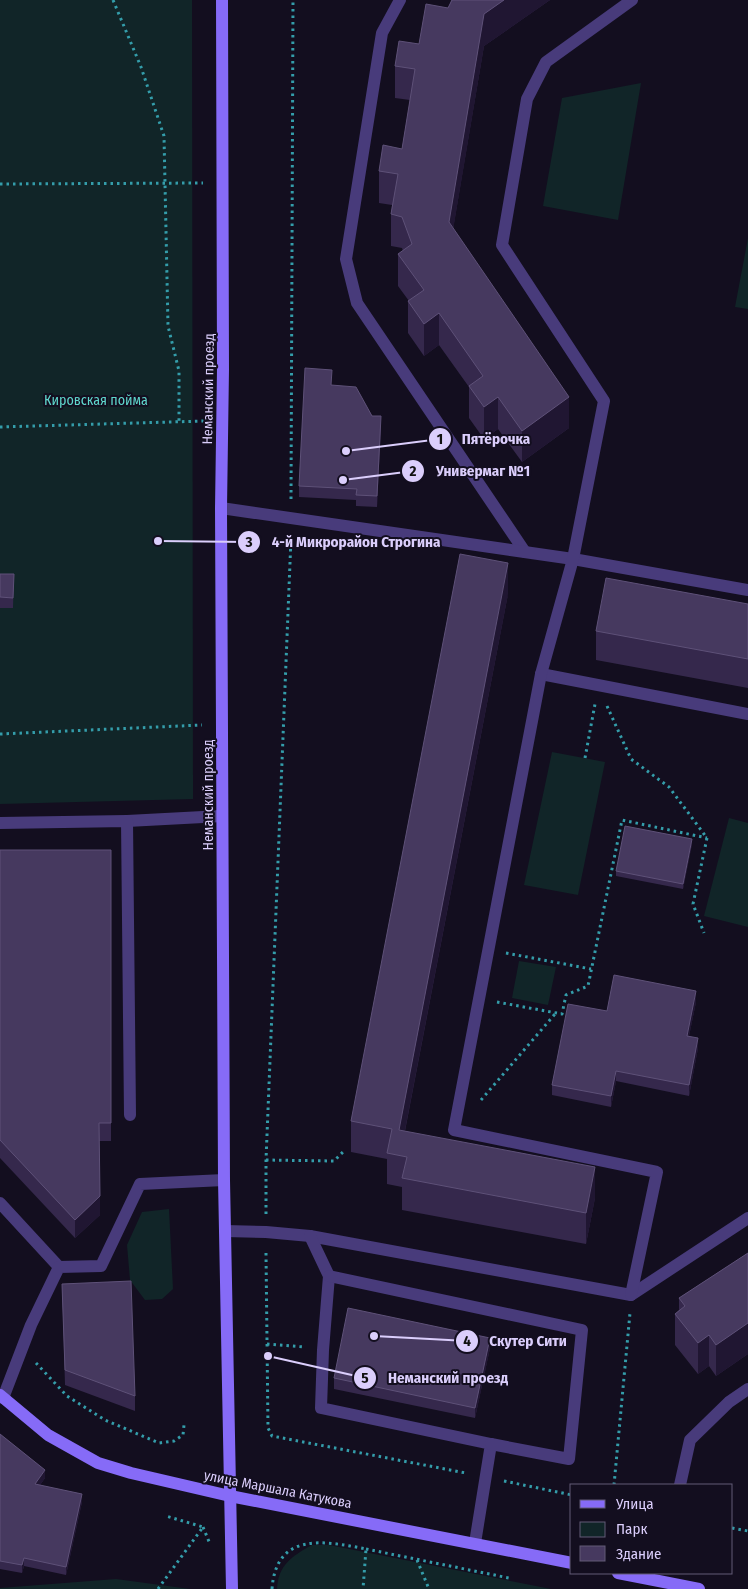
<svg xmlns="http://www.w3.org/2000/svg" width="748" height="1589" font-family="'Fira Sans Condensed',sans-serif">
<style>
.green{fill:#112528}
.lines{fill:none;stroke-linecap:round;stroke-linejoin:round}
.path{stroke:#349daa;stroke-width:3;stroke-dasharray:2.5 4;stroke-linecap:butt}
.lane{stroke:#483b7b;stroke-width:12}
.secondary{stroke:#866bf7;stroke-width:12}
.wall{fill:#35284c}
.shaded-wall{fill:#201632}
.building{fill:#46395f;stroke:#5e5178}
.labels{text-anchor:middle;stroke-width:4;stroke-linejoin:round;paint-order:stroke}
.street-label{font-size:14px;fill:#dbcefc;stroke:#130e1f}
.park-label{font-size:14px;fill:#5fd7cd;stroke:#130e1f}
.leader{fill:none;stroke:#dbcefc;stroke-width:2}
.callout-dot{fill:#dbcefc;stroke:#130e1f;stroke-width:2}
.mark-label{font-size:15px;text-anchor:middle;font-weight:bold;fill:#111}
.callout-label{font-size:15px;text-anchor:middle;font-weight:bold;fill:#dbcefc;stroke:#130e1f;stroke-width:4;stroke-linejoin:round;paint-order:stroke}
</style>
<rect width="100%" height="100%" fill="#130e1f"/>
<g class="green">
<path d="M0 0H192L193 799 0 804Z"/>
<path d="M641 83 618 220 543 206 562 98Z"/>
<path d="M748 238V309L735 307Z"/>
<path d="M552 752 605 762 578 895 524 885Z"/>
<path d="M729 818 748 823V927L704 916Z"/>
<path d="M519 961 556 967 548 1005 512 998Z"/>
<path d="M169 1209 173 1289 162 1299 145 1300 130 1280 127 1245 142 1212Z"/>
<path d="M312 1545H329L551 1589H277C278 1565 292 1556 312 1545Z"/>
<path d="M116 1579 190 1589H0V1588Z"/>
</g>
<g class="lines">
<g class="path">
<path d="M113 0 141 67 164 136 168 326 179 371V422"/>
<path d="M0 184 203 183"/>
<path d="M0 427 204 421"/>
<path d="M291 499 293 0"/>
<path d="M607 706 631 759 669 787 707 838 693 904 704 933"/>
<path d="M0 734 202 725"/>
<path d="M585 758 595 704"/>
<path d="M506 953 591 969"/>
<path d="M497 1002 562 1014 566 995 588 986 622 820 707 838"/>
<path d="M481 1100 555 1014"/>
<path d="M266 1160 334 1161 345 1150"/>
<path d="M266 1214V1160L291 538"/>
<path d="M266 1253 268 1428 272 1436 466 1473"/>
<path d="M267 1344 304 1347"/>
<path d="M36 1363 67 1396 105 1420 159 1443 174 1441 183 1435 184 1425"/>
<path d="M504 1481 572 1495"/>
<path d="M614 1485 630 1313"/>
<path d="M203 1527 210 1544"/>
<path d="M732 1528 748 1531"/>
<path d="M366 1549 509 1578"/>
<path d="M417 1560 429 1589"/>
<path d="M158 1589 203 1527 166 1516"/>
<path d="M272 1589C276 1531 325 1541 366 1549L363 1589"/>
</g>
<g class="lane">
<path d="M400 0 382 33 346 259 357 303 525 552"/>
<path d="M221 508 573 559 748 590"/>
<path d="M541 674 748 714"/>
<path d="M127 821 222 816"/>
<path d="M0 823 127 821 130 1115"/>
<path d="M0 1203 59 1267"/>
<path d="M225 1231 266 1232 310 1236 631 1295 748 1218"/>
<path d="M310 1236 329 1276 323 1350 321 1408 491 1444 475 1543"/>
<path d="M329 1276 582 1330 569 1459 491 1444"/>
<path d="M631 1295 657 1172 454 1130 541 674 573 559 604 401 502 245 527 99 546 62 632 0"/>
<path d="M3 1398 31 1325 59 1267 101 1266 140 1184 224 1180"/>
<path d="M680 1485 690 1440 729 1402 748 1389"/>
</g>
<g class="secondary">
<path d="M222 0 223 369 221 508 224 1180 232 1589"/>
<path d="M0 1395 48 1435 98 1463 131 1473 230 1496 572 1563"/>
<path d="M618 1573 699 1589"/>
</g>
</g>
<g class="wall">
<path d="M451 0H550L484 46 453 229 569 428 522 462 498 429 484 439 469 418V387L439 345 424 356 408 333V301H409L398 286V254L403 251 402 248 391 246V214L392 205 379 203V171L402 149 410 100 395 98V66L419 44 448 8 451 1Z"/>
<path d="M332 385 372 416 381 426 377 507 356 506V500L299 497V486Z"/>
<path d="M0 574H14L13 608H0Z"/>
<path d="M508 594 405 1131 595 1198 586 1244 402 1210V1187L387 1184V1159L351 1152V1121Z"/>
<path d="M748 604V688L596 660V631Z"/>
<path d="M692 844 683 889 616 876V871Z"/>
<path d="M0 850H111V1141H99L100 1215 75 1238 0 1158Z"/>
<path d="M696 1002 689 1036 698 1048 689 1096 616 1081 611 1107 552 1095V1085L607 1011Z"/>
<path d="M748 1253V1354L716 1376 709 1366 698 1374 675 1345V1314L679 1310V1298Z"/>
<path d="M62 1284 135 1396V1411L65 1385Z"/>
<path d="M490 1348 475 1418 334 1389V1378Z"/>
<path d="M0 1434 45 1478 40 1485 82 1502 66 1575 24 1566 22 1573 0 1569Z"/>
</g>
<g class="shaded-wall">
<path d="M504 0H550L484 46 449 254V222L484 14Z"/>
<path d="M439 313V345L424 356V324Z"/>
<path d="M498 397V429L484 439V407Z"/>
<path d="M569 397V428L522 462V431Z"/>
<path d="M381 416V426L377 507V496Z"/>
<path d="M508 563V594L400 1156 399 1130Z"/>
<path d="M692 839V844L683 889V884Z"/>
<path d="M696 991V1002L687 1046V1036Z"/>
<path d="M698 1038V1048L689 1096V1085Z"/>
<path d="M616 1071V1081L611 1107V1096Z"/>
<path d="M595 1167V1198L586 1244V1213Z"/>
<path d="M100 1196V1215L75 1238V1220Z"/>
<path d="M748 1323V1354L716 1376V1345Z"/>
<path d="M709 1335V1366L698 1374V1343Z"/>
<path d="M490 1338V1348L475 1418V1408Z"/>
<path d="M45 1470V1478L35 1492V1484Z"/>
<path d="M82 1494V1502L66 1575V1567Z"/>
<path d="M24 1558V1566L22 1573V1565Z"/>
</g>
<g class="building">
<path d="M452 0H504L484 14 449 222 569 397 522 431 498 397 484 407 469 386 483 376 439 313 424 324 408 301 424 290 398 254 412 244 402 217 391 214 398 174 379 171 383 145 402 149 415 69 395 66 399 41 419 44 426 4 448 8Z"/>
<path d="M305 368 332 370 331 385 356 387 372 416H381L377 496 356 495 357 489 299 486Z"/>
<path d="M460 554 508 563 399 1130 595 1167 586 1213 402 1178 407 1157 387 1153 392 1129 351 1121Z"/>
<path d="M0 574H14L13 598 0 597Z"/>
<path d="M606 578 748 604V659L596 631Z"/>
<path d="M625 826 692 839 683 884 616 871Z"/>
<path d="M0 850H111V1123H99L100 1196 75 1220 0 1140Z"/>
<path d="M614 975 696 991 687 1036 698 1038 689 1085 616 1071 611 1096 552 1085 568 1004 607 1011Z"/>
<path d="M748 1253V1323L716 1345 709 1335 698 1343 675 1314 685 1306 679 1298Z"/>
<path d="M131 1281 135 1396 65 1370 62 1284Z"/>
<path d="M348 1308 490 1338 475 1408 334 1378Z"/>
<path d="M0 1434 45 1470 35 1484 82 1494 66 1567 24 1558 22 1565 0 1561Z"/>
</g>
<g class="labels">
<g class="street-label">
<text transform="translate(208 389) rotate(-89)" y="5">Неманский проезд</text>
<text transform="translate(208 795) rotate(-90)" y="5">Неманский проезд</text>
<text transform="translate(278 1489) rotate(11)" y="5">улица Маршала Катукова</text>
</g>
<g class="park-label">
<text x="96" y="405">Кировская пойма</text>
</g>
</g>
<path class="leader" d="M346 451L440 439M343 480L413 471M158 541L249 542M374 1336L467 1341M268 1356L365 1378"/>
<g class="callout-dot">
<circle cx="346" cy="451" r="5"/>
<circle cx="343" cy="480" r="5"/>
<circle cx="158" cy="541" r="5"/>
<circle cx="374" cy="1336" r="5"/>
<circle cx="268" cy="1356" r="5"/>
<circle cx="440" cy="439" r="12"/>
<circle cx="413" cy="471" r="12"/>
<circle cx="249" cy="542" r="12"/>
<circle cx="467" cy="1341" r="12"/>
<circle cx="365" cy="1378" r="12"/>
</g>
<g class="mark-label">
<text x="440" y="444">1</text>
<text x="413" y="476">2</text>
<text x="249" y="547">3</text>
<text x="467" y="1346">4</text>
<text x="365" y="1383">5</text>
</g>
<g class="callout-label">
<text x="496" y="444">Пятёрочка</text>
<text x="483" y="476">Универмаг №1</text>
<text x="356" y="547">4-й Микрорайон Строгина</text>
<text x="528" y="1346">Скутер Сити</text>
<text x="448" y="1383">Неманский проезд</text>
</g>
<rect x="570" y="1484" width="162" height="90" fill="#130e1f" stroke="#635b77"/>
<rect x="580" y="1500" width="25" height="8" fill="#866bf7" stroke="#635b77"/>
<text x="616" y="1509" font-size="15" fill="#dbcefc">Улица</text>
<rect x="580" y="1522" width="25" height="15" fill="#112528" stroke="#635b77"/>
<text x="616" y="1534" font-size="15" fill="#dbcefc">Парк</text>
<rect x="580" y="1546" width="25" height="15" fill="#46395f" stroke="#635b77"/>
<text x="616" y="1559" font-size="15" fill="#dbcefc">Здание</text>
</svg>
